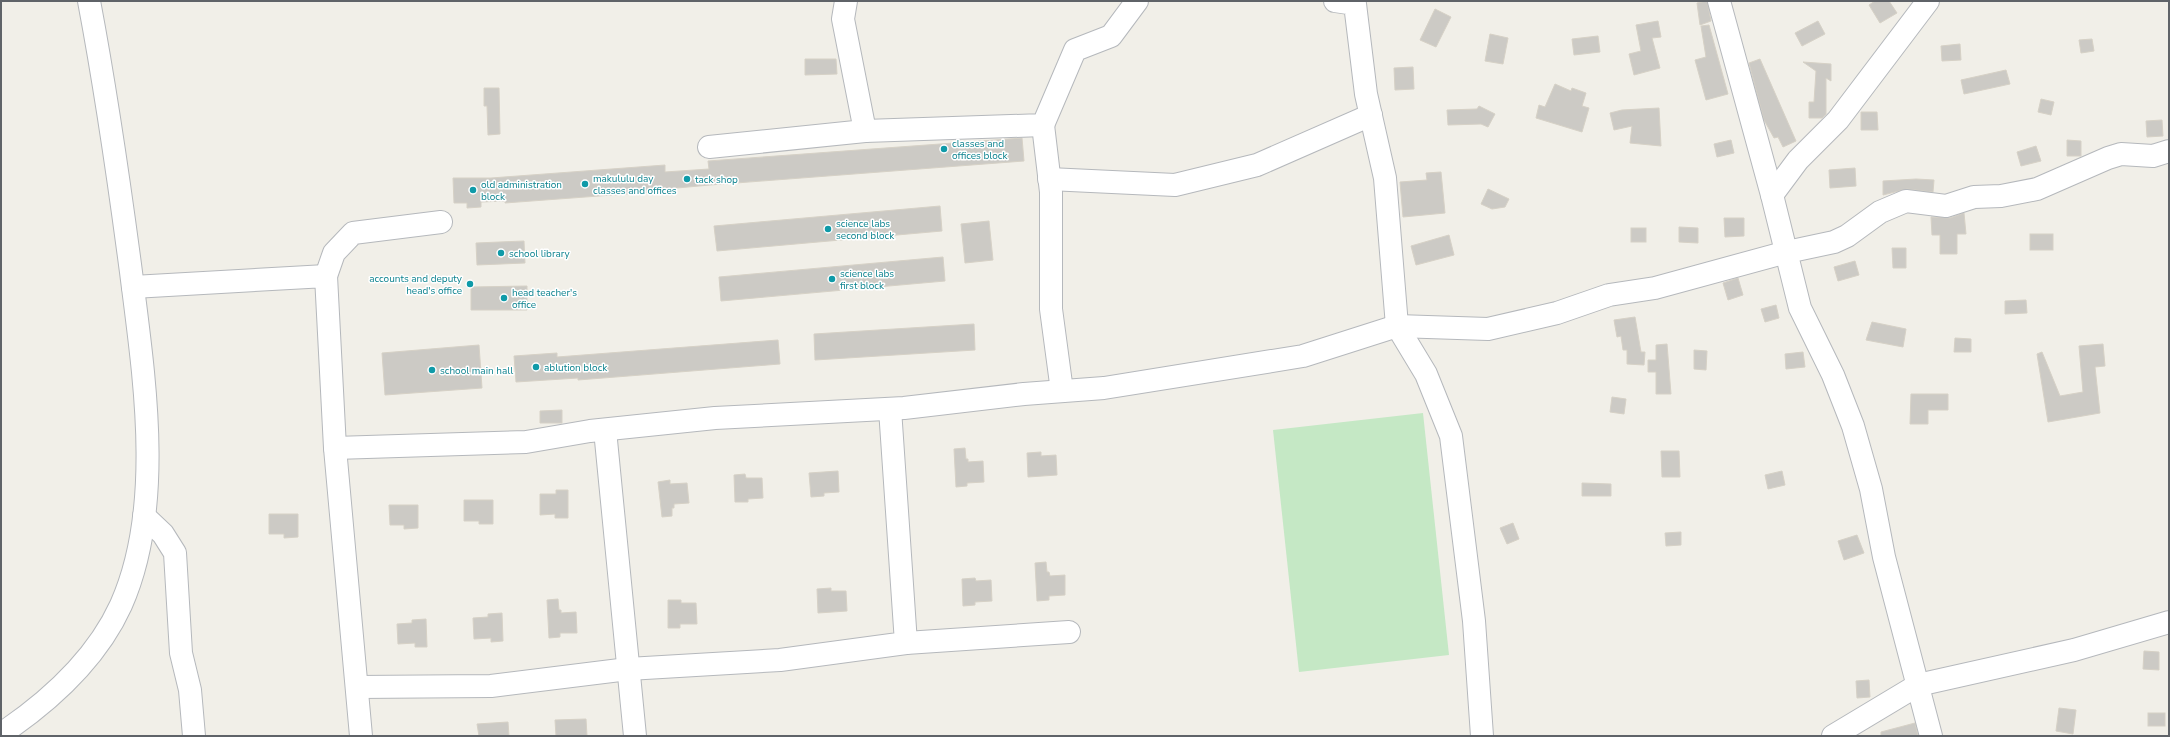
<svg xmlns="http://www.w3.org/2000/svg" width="2170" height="737" font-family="'Nunito Sans',sans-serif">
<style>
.park{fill:#c5e8c5}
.building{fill:#cccac5;stroke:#d6d1c6}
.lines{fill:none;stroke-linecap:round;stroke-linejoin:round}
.minor-casing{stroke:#b5b8bc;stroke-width:24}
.minor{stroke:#fff;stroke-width:22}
.culture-dot{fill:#0f9aa8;stroke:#fff;stroke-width:1.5}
.labels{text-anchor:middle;stroke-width:3;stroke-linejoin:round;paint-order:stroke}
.culture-label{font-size:10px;fill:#0d838f;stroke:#fff;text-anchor:start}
</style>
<rect width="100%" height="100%" fill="#f1efe8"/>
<path class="park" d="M1423 413 1449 655 1299 672 1273 430Z"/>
<g class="building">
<path d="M1707 1 1711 21 1700 25 1697 3Z"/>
<path d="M1875 1H1889L1897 13 1880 23 1869 5Z"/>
<path d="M1435 9 1451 17 1436 47 1420 40Z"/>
<path d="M1658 21 1661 37 1652 38 1660 68 1634 75 1629 54 1641 51 1636 25Z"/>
<path d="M1818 21 1825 34 1802 46 1795 33Z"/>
<path d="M1709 25 1728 94 1706 100 1695 60 1706 57 1701 26Z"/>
<path d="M1490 34 1508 38 1503 64 1485 61Z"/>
<path d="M1598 36 1600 52 1574 55 1572 39Z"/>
<path d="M2092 39 2094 51 2081 53 2079 40Z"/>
<path d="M1960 44 1961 60 1942 61 1941 46Z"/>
<path d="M805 59H836L837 74 805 75Z"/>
<path d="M1760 59 1796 141 1783 147 1778 137 1774 138 1764 120 1749 63Z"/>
<path d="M1803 62 1831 64V81L1826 78V114L1822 118H1809V102H1814L1816 71Z"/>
<path d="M1413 67 1414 89 1395 90 1394 68Z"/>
<path d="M2006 70 2010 84 1964 94 1961 80Z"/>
<path d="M1555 84 1571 91 1572 88 1586 93 1582 106 1589 108 1582 132 1536 118 1539 105 1545 107Z"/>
<path d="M484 88H499L500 134 488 135 487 106H484Z"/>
<path d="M2041 99 2054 102 2051 115 2038 112Z"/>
<path d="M1479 106 1495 114 1488 127 1481 124 1448 125 1447 110 1477 109Z"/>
<path d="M1659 108 1661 146 1630 143 1632 126 1614 130 1610 113 1622 110Z"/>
<path d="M1861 112H1877L1878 130H1861Z"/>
<path d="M2162 120 2163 136 2147 137 2146 121Z"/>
<path d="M1022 138 1024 161 710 185 666 189V191L505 203V201L481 202V207L467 208V203H454L453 178H491L665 165V172L709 169 708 161Z"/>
<path d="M1731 140 1734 153 1717 157 1714 144Z"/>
<path d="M2067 140 2081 141V156H2067Z"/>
<path d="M2036 146 2041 161 2021 166 2017 152Z"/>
<path d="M1855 168 1856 186 1830 188 1829 170Z"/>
<path d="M1441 172 1445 213 1403 217 1400 182 1427 180 1426 173Z"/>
<path d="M1916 179 1934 180 1933 192 1907 189 1883 195V181Z"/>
<path d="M1488 189 1509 199 1505 207 1492 209 1481 204Z"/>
<path d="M940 206 942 231 717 251 714 226Z"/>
<path d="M1964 213 1966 234H1957V254H1940V235H1932L1931 217 1950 218Z"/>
<path d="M1724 218H1744V236L1725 237Z"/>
<path d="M989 221 993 260 965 263 961 224Z"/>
<path d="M1679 227 1698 228V243L1679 242Z"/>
<rect x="1631" y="228" width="15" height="14"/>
<rect x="2030" y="234" width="23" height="16"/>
<path d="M1449 235 1454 255 1416 265 1411 246Z"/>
<path d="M524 241 525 263 477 265 476 243Z"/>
<path d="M1892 248H1906V268H1893Z"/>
<path d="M943 257 945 281 721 301 719 277Z"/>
<path d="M1855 261 1859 275 1838 281 1834 267Z"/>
<path d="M1738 278 1743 295 1728 300 1723 283Z"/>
<path d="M527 286V310H471V287Z"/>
<path d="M2026 300 2027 313 2005 314V301Z"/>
<path d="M1776 305 1779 318 1765 322 1761 309Z"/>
<path d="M1635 317 1641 352H1645L1644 365 1627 364V350H1623L1621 336 1617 337 1614 320Z"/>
<path d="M1872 322 1906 329 1903 347 1866 340Z"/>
<path d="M974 324 975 350 815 360 814 334Z"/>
<path d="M1955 338 1971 339V352H1954Z"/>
<path d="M778 340 780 364 578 380V378L516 382 514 356 557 353V357Z"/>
<path d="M1667 344 1671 394H1656V372H1648V360H1656V345Z"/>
<path d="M2103 344 2105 366 2095 367 2100 413 2048 422 2037 354 2042 352 2060 396 2083 392 2079 346Z"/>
<path d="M479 345 482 388 385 395 382 353Z"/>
<path d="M1694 350 1707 351 1706 370 1694 369Z"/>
<path d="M1803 352 1805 367 1786 369 1785 354Z"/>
<path d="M1911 394H1948V410H1928V424H1910Z"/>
<path d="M1612 397 1626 399 1624 414 1610 412Z"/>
<path d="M562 410V423H540V411Z"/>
<path d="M965 448 966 459H968V462L983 461 984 482 967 483V486L956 487 954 449Z"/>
<path d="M1661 451H1679L1680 477H1662Z"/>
<path d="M1041 452V456L1056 455 1057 475 1028 477 1027 453Z"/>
<path d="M838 471 839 492 824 493V496L811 497 809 473Z"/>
<path d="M1782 471 1785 485 1768 489 1765 475Z"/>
<path d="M745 474 746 478H762L763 498 748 499V502H735L734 475Z"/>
<path d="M670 480V484L687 483 689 503 674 504V508H672V516L662 517 658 482Z"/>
<path d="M1582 483 1611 484V496H1582Z"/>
<path d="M556 490H568V518H555V514L540 515V494H556Z"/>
<path d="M464 500H493V524H479V521H464Z"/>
<path d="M389 505H418V528L404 529V525H390Z"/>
<path d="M269 514H298V537L284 538V534H269Z"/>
<path d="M1513 523 1519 539 1507 544 1500 528Z"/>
<path d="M1681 532V545L1666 546 1665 533Z"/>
<path d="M1857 535 1864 553 1844 560 1838 541Z"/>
<path d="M1046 562 1047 572H1049L1050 576 1065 575V595L1049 596V600L1037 601 1035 563Z"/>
<path d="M975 578 976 581 991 580 992 601 975 602V605L963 606 962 579Z"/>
<path d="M831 588V591H846L847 611 818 613 817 589Z"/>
<path d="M558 599 559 610H561V613L576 612 577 633H560V637L549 638 547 600Z"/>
<path d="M668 600H681V603H696L697 624H680V628H668Z"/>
<path d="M502 613 503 641 491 642V638L474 639 473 618 488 617V614Z"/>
<path d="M426 619 427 647H415V643L398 644 397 624 412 623V620Z"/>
<path d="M2144 651 2159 652V670L2143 669Z"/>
<path d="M1869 680 1870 697 1857 698 1856 681Z"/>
<path d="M2059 708 2076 710 2073 734 2056 731Z"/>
<rect x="2148" y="713" width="17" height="13"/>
<path d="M586 719 587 736H556L555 720Z"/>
<path d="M508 722 509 736H479L477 724Z"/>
<path d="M1915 723 1918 736H1881V732Z"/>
</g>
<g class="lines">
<g class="minor-casing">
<g id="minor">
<path d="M1335 1 1355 4 1366 94 1385 178 1397 326 1426 374 1451 436 1474 621 1482 736"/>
<path d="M1719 1 1772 195 1800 308 1833 375 1853 426 1871 489 1884 557 1931 736"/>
<path d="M1043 125 1051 192V309L1062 391"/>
<path d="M865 131 1043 125 1075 50 1111 36 1137 1"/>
<path d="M709 147 865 131 843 19 846 1"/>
<path d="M1049 179 1175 185 1257 165 1371 115"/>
<path d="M1772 195 1798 160 1838 120 1928 1"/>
<path d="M326 276 334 253 353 233 441 222"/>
<path d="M133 287 326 276 335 448 361 736"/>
<path d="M605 430 635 736"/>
<path d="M335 448 526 442 590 431 715 418 904 408 1024 394 1104 388 1303 356 1397 326 1488 329 1557 313 1609 295 1655 288 1787 252 1834 242 1847 236 1880 212 1906 201 1946 206 1974 197 2001 196 2037 189 2108 158 2121 154 2153 156 2169 151"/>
<path d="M144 516 163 534 175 553 181 653 190 690 194 736"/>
<path d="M906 643 1069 632"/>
<path d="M357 687 491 686 628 669 780 660 906 643 890 409"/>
<path d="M1 734C50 701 96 660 121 605 165 506 144 376 131 272 119 181 106 91 89 1"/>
<path d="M1833 736 1918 685 2074 650 2169 622"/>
</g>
</g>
<use href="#minor" class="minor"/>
</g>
<g class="culture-dot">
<circle cx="944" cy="149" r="4"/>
<circle cx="687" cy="179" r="4"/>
<circle cx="585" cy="184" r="4"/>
<circle cx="473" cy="190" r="4"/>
<circle cx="828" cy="229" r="4"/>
<circle cx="501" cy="253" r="4"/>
<circle cx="832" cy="279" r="4"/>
<circle cx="470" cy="284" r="4"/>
<circle cx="504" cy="298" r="4"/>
<circle cx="536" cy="367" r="4"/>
<circle cx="432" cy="370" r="4"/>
</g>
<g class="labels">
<g class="culture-label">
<text x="952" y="147">classes and<tspan x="952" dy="12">offices block</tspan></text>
<text x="593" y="182">makululu day<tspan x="593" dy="12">classes and offices</tspan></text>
<text x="695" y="183">tack shop</text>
<text x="481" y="188">old administration<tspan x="481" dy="12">block</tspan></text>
<text x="836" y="227">science labs<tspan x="836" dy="12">second block</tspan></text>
<text x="509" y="257">school library</text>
<text x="840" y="277">science labs<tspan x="840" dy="12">first block</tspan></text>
<text x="462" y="282" text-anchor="end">accounts and deputy<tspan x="462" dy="12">head's office</tspan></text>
<text x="512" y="296">head teacher's<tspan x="512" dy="12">office</tspan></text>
<text x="544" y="371">ablution block</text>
<text x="440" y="374">school main hall</text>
</g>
</g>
<rect width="2170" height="737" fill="none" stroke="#5f6368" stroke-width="4"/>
</svg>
